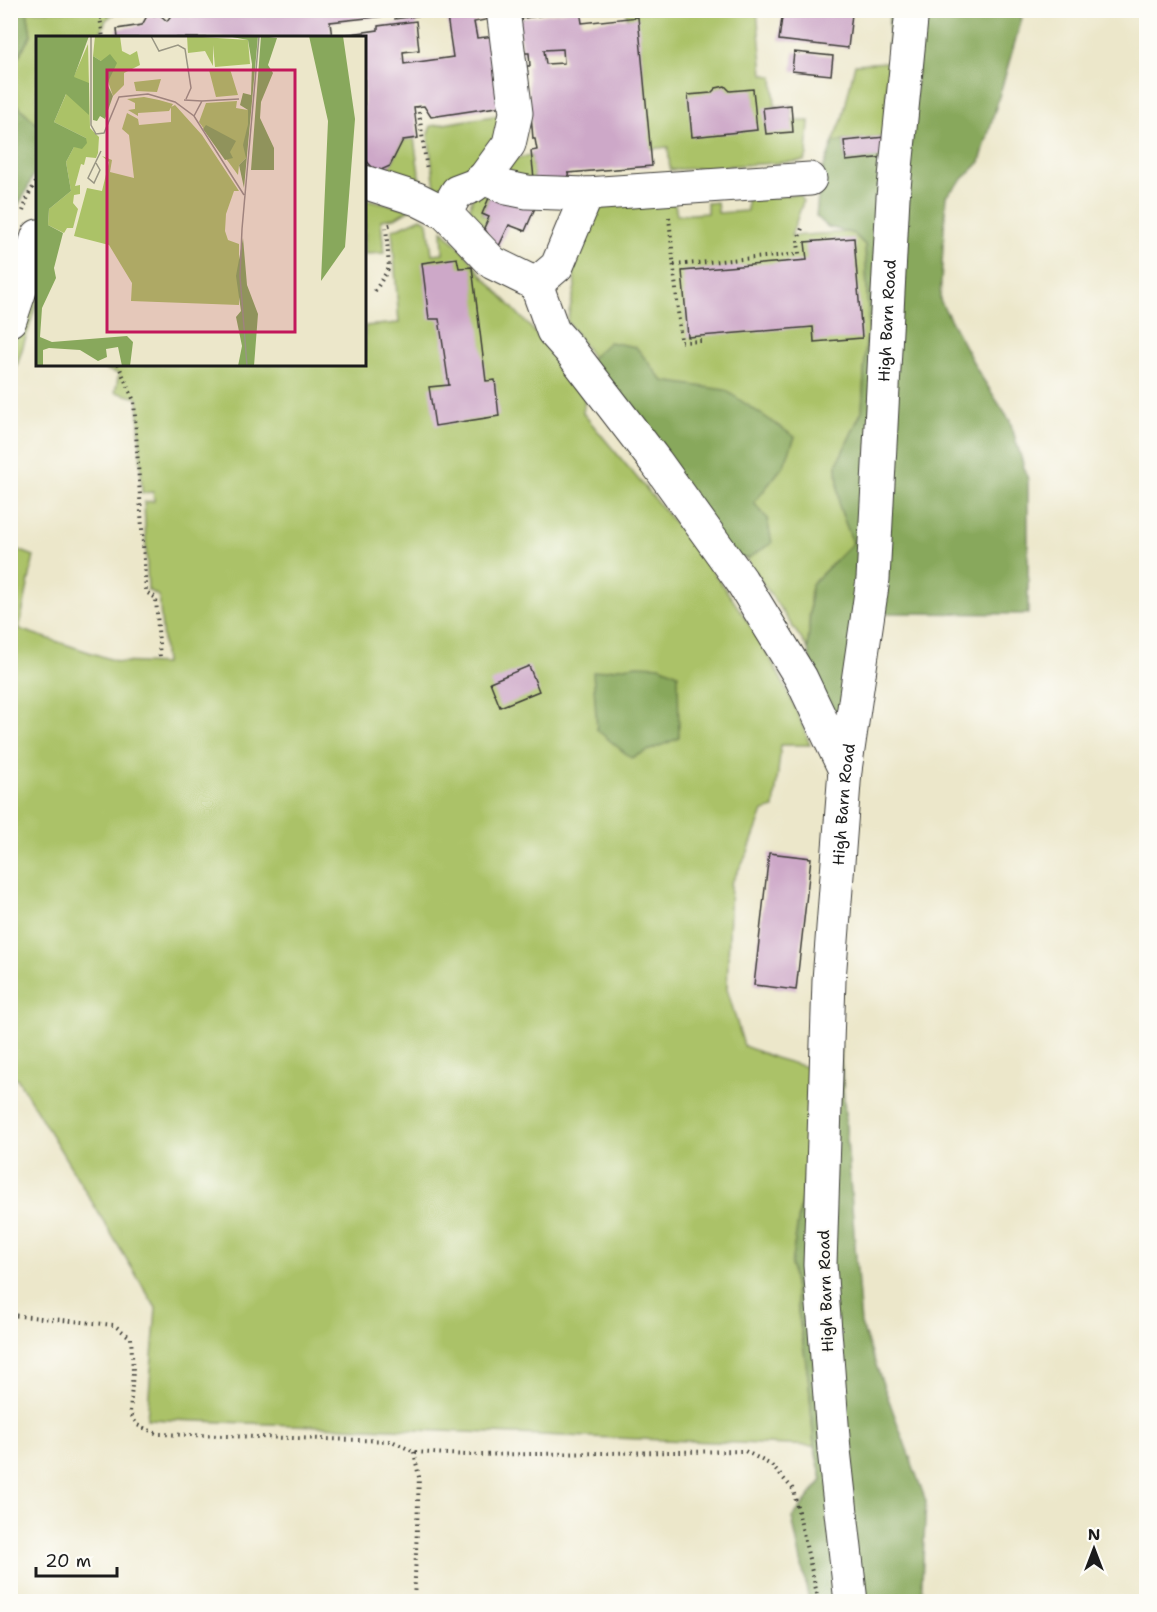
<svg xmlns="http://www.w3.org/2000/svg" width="1157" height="1612" font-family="'Shantell Sans',sans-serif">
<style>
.green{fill:#abc267;stroke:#646f42;stroke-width:1.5}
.forest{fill:#88a85c;stroke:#52623c;stroke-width:1.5}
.building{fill:#cda8c8;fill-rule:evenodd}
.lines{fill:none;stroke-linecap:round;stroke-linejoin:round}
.minor-casing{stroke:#3b3a36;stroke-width:35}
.path{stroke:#3b3a36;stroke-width:4;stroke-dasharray:1.5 4.5;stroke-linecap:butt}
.minor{stroke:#fff;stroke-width:33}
.labels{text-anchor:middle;stroke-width:4.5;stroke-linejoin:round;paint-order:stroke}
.street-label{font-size:16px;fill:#1c1c1c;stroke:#fdfcf7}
.inset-road{fill:none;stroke:#999684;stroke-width:1.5}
.view{fill:#c2185b;fill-opacity:0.15;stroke:#c2185b;stroke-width:3}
.inset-edge{fill:none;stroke:#1c1c1c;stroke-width:3}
</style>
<rect width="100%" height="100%" fill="#fdfcf7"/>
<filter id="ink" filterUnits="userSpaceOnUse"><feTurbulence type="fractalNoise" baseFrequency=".0167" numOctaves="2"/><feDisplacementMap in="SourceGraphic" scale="12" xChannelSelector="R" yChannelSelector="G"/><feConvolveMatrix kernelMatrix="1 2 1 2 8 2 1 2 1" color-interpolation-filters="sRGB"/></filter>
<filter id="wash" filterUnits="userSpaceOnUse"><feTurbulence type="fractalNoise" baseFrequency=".008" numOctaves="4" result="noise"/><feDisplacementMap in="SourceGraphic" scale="24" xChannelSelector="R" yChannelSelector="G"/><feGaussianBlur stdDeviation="1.35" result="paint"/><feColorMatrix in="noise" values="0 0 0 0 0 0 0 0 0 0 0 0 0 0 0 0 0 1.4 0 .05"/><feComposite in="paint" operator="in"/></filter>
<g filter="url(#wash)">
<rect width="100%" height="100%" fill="#ece7ca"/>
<g class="green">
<path d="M27 11H117L106 20 99 37 38 38 37 125 11 98V69L31 35Z"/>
<path d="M626 11H757L763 74 773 77 775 106 791 105 792 121H809L807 155 804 161 670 170 668 147 650 149Z"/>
<path d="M888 62 885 137 833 142 842 120 855 64Z"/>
<path d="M500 115 497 135 483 155 446 191 435 187 428 134 431 126Z"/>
<path d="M414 138 420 181 381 170 390 166 403 140Z"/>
<path d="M532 155 535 187 512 180 508 168 514 159Z"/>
<path d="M492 191 482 214 489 217 484 228 474 217 470 207 474 192Z"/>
<path d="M800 194 803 202 791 236 849 232 854 234 865 245 869 334 866 341 862 411 837 464 839 506 853 543 811 585 808 649 747 560 729 553 567 321 575 287 573 265 592 214 612 202 675 204 677 215 707 213V203L717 202 718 213 747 211V198Z"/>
<path d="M365 199 410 209 395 218 381 220 384 253 365 254Z"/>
<path d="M421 218 428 222 432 254 443 253 442 230 466 254 481 274 533 330 585 399 583 413C667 516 765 617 810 745H781L774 808 763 811 748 852 731 884 727 989 744 1046 775 1058 810 1068 805 1178 791 1265 809 1383 814 1446 147 1419 156 1308 17 1078 11 1076 10 584 16 562 11 561V547L34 556 19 629 119 662 165 664 159 596 148 590 144 502 154 501 153 492 142 493 138 398 115 392 119 374 93 365 364 364 365 326 399 323 392 229 401 227Z"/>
<path d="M37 269V303L11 384V347Z"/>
</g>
<g class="forest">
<path d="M11 10 27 11 31 35 11 69Z"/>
<path d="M889 11H903L846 724 819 697 808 649 811 585 853 543 839 506 837 464 862 411 866 341 869 334 865 245 854 234 828 227 816 216 820 177 833 142 844 141 846 161 885 137 888 79Z"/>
<path d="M923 11H1017L1022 18 980 162 946 196 940 300 979 373 1010 421 1028 480V614L882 613 896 294Z"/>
<path d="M10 98 38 125 37 167 25 194 11 216Z"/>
<path d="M609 342 636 347 663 381 725 390 795 437 784 465 754 503 767 518 772 543 747 559 729 553 588 361Z"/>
<path d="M637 665 660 666 678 674 679 738 631 758 597 730 593 672Z"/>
<path d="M839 1034 861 1324 926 1501 921 1601H809L792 1518 822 1480 814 1446 809 1383 791 1265 805 1178 811 1036Z"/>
</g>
<g id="blocks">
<g class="building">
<path d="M201 10 226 12V10L445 12 395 19V15L330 22 332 38H118L117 29 142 25 147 16 160 15 167 21 172 14 184 12 190 17H196Z"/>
<path d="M446 10H495L496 18 474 22 477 38 496 36 503 106 431 117 424 106 414 107 418 138 403 140 390 166 381 170 372 167 364 158V38L337 36 378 30V26L416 21 419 50 403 52 404 64 453 57Z"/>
<path d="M576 10H580L582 23 638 17 652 166 568 173 569 183 535 187 531 151 537 150 535 139H533L527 66H530L529 53H522L518 19ZM563 49 564 63 546 64 544 50Z"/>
<path d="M783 10H817L852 14 848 48 779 40Z"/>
<path d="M794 52 833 56 831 75 792 71Z"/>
<path d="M725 86 730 91 753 89 757 130 692 137 688 95 711 93 716 88Z"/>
<path d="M791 105 793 132 766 134 763 108Z"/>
<path d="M885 137 886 157 846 161 844 141Z"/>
<path d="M492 191 535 208 525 231 509 225 498 248 484 228 489 217 482 214Z"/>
<path d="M854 238 862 338 814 342 813 327 688 337 682 271 807 260 805 242Z"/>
<path d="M457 258 459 268 472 267 486 381 495 380 499 416 435 426 429 387 449 385 439 319H429L422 263Z"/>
<path d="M529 666 539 691 500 707 490 682Z"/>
<path d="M769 853 811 858 796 990 754 985Z"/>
</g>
</g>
</g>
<g filter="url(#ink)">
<use href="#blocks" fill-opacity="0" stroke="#3b3a36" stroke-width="1.5"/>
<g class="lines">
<g class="minor-casing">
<g id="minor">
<path d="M484 178 509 144 516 113 503 10"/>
<path d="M364 182 417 199 445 213 493 263 536 284 553 331 569 349 656 462 741 580 801 678 845 770"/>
<path d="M445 213 457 192 473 186 484 178 507 188 527 192 587 194"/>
<path d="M536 284 557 266 587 194 810 179"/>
<path d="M10 320 38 236"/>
<path id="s1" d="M851 1602 834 1450 820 1265 829 980 845 770 873 579 893 197 912 10"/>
</g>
</g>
<g class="path">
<path d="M99 10 103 38"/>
<path d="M153 10V16"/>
<path d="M100 18 142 10"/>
<path d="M418 106 427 170"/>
<path d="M23 211 29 194 38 179"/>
<path d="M669 217 681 342 701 341"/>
<path d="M674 265 799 254 798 240 802 228"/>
<path d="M375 291 389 268 386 226 394 224"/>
<path d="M10 353 13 354 10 363"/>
<path d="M118 364 134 401 146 592 156 598 160 659"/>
<path d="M10 1315 114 1325 131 1338 133 1371 130 1413 137 1425 158 1434 392 1441 414 1452 466 1455 745 1451 771 1465 793 1489 818 1598"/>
<path d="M414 1452 419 1477 414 1602"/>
</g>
<use href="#minor" class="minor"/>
</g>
</g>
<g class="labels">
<g class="street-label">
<text dy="6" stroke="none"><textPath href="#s1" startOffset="1286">High Barn Road</textPath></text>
<text dy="6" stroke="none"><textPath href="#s1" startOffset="800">High Barn Road</textPath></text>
<text transform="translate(825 1291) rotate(-92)" y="6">High Barn Road</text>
</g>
</g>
<g transform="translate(36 36)">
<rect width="330" height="330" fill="#ece7ca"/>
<path d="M59 0H84L86 15 94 19 101 15 104 29 88 37V49L77 60 65 25 57 20ZM151 0 212 4 214 28 179 31 177 9V30L169 15 152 17ZM52 8 54 92 63 101 62 117 60 122 50 121 48 129 45 128 39 150 44 149V158L38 159 37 167 42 173 37 192H31L28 197 12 189 13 173 35 155 30 126 38 111 50 102 18 86ZM194 33 202 59 180 61 173 34ZM125 43 121 56 100 55 98 46ZM108 61 123 64 137 68 133 75 102 77V80L92 74 99 73V67L91 63ZM201 65 200 72 212 74V88L210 122 203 129 202 139 163 86 170 67ZM139 69 166 99 203 155H198L190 178 189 195 192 204 203 208V269L95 265 96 247 73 209 38 200 51 152 66 155 73 126 66 120 76 124 74 136 98 142 93 99 86 93 91 77 102 83 103 89 135 86V71Z" fill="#abc267"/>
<path d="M0 0H53L38 41 53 47V79L30 58 18 86 50 102 51 107 46 113 38 111 30 126 35 155 13 173 12 189 27 197 18 232 20 242 6 272 4 301 16 306 91 300 97 306 94 330H86L82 311 70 313 71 321 62 325 44 314 13 312 7 314V330H0ZM191 0H222L208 152 203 129 210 122 207 109 212 88V74L204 69 207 57 215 59 216 28 212 4ZM225 0 241 2 232 29 237 37 225 66 224 82 238 112V134H215ZM273 0H307L319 83 309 211 285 245 292 85ZM74 18 81 27 71 48 77 60 69 83 64 80 61 85 57 84V20L65 25ZM170 89 200 105 194 116 197 122 189 124 167 93ZM207 202 211 249 222 278 218 330H202L206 310 200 281 205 275 200 240Z" fill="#88a85c"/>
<path class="inset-road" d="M55 0V89L60 98 68 97 83 61 112 58 139 66 158 80 208 159M115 0 123 15 142 9 149 13 155 52 150 63M148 64 166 65M158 80 166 65 203 63M60 127 64 134 58 147 52 142 65 115M211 330 204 240 206 193 223 0"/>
<path class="view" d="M71 34H259V296H71Z"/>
<rect width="330" height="330" class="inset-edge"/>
</g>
<rect width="1157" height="1612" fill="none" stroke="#fdfcf7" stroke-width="36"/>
<g transform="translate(1094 1549)" stroke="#fdfcf7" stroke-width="4.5" paint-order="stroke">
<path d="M0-4.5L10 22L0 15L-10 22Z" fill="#1c1c1c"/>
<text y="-9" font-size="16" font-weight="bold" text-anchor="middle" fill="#1c1c1c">N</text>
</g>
<path d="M36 1567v9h81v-9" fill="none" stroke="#1c1c1c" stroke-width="3"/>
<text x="45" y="1567" font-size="18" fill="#1c1c1c" stroke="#fdfcf7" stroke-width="4.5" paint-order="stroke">20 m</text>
</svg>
